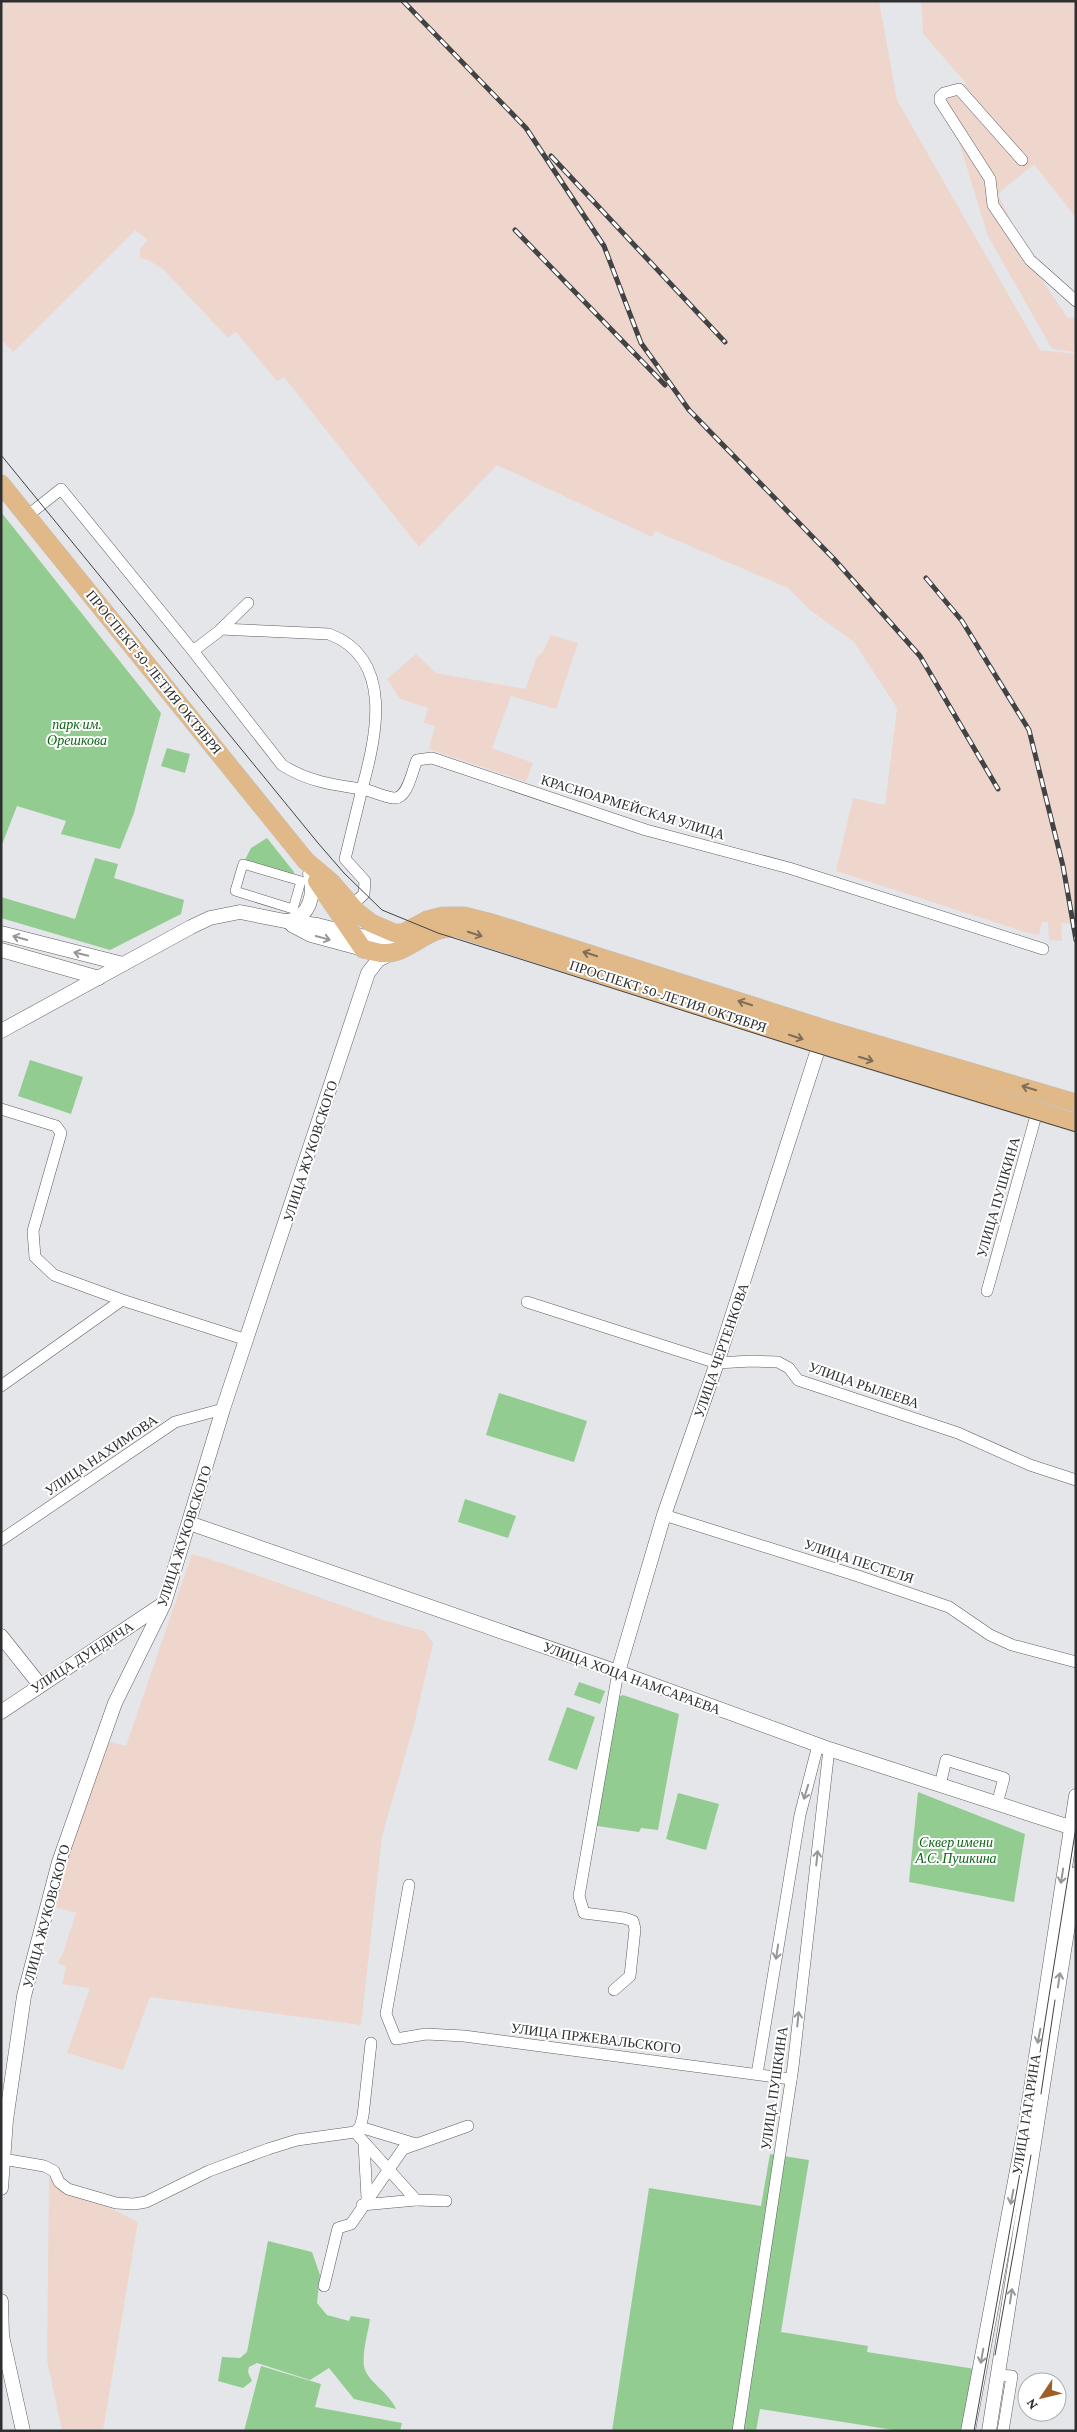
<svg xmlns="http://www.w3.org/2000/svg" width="1077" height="2432" font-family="'Crimson Pro',serif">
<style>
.industrial{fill:#efd6cd}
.green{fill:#93cc91}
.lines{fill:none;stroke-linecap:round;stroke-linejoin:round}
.pedestrian-casing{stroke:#5c5e61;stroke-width:10}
.minor-casing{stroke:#5c5e61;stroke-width:12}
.tertiary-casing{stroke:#5c5e61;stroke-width:15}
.primary-casing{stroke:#c0c1c1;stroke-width:19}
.pedestrian{stroke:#fff;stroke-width:9}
.minor{stroke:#fff;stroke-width:11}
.tertiary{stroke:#fff;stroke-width:14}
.primary{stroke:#e1b988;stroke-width:18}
.tram{stroke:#424345;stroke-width:1}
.rail-casing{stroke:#424345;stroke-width:5}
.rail{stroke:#fff;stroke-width:3;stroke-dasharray:9;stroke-linecap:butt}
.oneway{stroke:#7f6d58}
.oneway2{stroke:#969798}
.labels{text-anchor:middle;stroke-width:4;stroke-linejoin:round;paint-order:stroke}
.street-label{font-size:14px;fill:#2e2f31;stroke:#fff}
.park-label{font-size:14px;font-style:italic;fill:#0e6515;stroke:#fff}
</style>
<rect width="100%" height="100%" fill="#e4e6ea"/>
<g class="industrial">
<path d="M1 1H879L897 100 1040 350 1076 354V924L1061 923 1062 941 1049 940 1048 922H1042L1039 935 1028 933 836 871 853 798 885 805 897 708 854 642 810 610 788 588 655 531 652 537 497 465 419 547 284 377 277 381 236 332 228 338 164 270 148 260 140 258V249L148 240 135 230 13 352 1 339Z"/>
<path d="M921 1H1076V218L1034 164 998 194 1035 270 1068 318 1076 317V352L1052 349 988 236 946 100 966 83 923 34Z"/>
<path d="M551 635 578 643 556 709 511 696 492 748 533 763 526 782 429 749 435 726 424 723 428 708 400 699 387 679 416 654 436 673 525 689 537 657 543 652Z"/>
<path d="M192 1554 222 1563 389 1622 424 1631 433 1643 415 1721 382 1836 361 2025 150 1997 123 2070 67 2053 90 1988 62 1984 66 1966 57 1963 62 1956 76 1913 54 1907 76 1831 105 1741 126 1746Z"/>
<path d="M49 2178 138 2222 103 2431H62L47 2360Z"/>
</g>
<g class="green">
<path d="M1 512 161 713 134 813 120 849 61 834 66 821 17 806 1 847Z"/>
<path d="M167 748 190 754 185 773 161 766Z"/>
<path d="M267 838 294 872 292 878 243 864 251 848Z"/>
<path d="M95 858 118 864 114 878 184 900 181 914 110 950 1 918V897L75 919Z"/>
<path d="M30 1060 83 1077 71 1114 18 1096Z"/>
<path d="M499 1393 587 1421 574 1462 486 1435Z"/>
<path d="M465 1499 516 1516 508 1538 458 1522Z"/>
<path d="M579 1682 605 1691 600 1704 574 1695Z"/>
<path d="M623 1695 679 1714 658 1830 641 1828 639 1832 597 1826 616 1698Z"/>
<path d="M567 1707 595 1717 577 1770 548 1760Z"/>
<path d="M918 1792 1025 1834 1014 1902 909 1882Z"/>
<path d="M678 1793 719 1804 706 1850 666 1839Z"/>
<path d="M770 2154 809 2160 781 2332 868 2346 867 2352 975 2369 965 2431H900L760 2409 756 2431H612L649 2188 761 2206Z"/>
<path d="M268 2241 312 2252 320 2275 317 2303 327 2315 349 2321 351 2316 370 2319C368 2333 362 2352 364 2366 366 2381 390 2393 396 2409L354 2399 329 2368 310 2380 257 2363 249 2367 248 2372 252 2381 243 2388 218 2381 222 2357 240 2358 247 2352Z"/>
<path d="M261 2366 321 2384 315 2407 402 2423 400 2431H244Z"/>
</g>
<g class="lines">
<g class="pedestrian-casing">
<path id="pedestrian" d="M243 864 301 881 293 909 235 891Z"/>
</g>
<g class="minor-casing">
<g id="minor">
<path d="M1022 160 959 89 944 93 940 97V101L990 179 993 205 1030 260 1076 301"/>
<path d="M27 516 61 489 193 651 218 632 248 603"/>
<path d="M193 651 282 765C307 781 333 785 362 789 376 737 395 659 329 634L221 629"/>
<path d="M351 906 364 894 365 881 345 859 362 789C372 791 382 796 393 798 408 800 412 770 417 760L432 758 646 830 789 868 1043 949"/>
<path d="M1 1109 56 1126 61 1133 33 1231 35 1257 54 1275 122 1300"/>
<path d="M987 1291 1037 1112"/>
<path d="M527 1302 717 1363 752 1361 778 1362 789 1368 798 1380 958 1433 1030 1465 1076 1480"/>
<path d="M1 1386 122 1300 247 1340"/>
<path d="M664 1515 858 1576 949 1607 990 1635 1012 1645 1076 1662"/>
<path d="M1 1540 175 1422 223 1409"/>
<path d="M940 1785 946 1760 1004 1778 997 1804"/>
<path d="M409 1885 386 2014 396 2039 426 2034 464 2036 791 2079"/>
<path d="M614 1990 630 1976 635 1929 633 1921 624 1918 584 1913 579 1896 618 1672"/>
<path d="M757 2074 800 1815 818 1745"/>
<path d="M360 2127 416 2144"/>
<path d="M355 2132 416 2200 446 2201"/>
<path d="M364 2143 367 2198"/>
<path d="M3 2159 44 2166 54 2171 59 2182 68 2189 116 2203 134 2204 146 2202 209 2171 268 2149 297 2140 355 2132 360 2127 363 2116 371 2043"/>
<path d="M362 2205 416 2200"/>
<path d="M324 2286 338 2228 351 2224 403 2149 468 2126"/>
<path d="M998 2375 1012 2376 1003 2431"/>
<path d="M738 2431 793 2067 829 1749"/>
</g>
</g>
<g class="tertiary-casing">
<g id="tertiary">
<path d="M287 921C311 918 315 892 310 874"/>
<path d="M292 925 311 935 363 949 365 951"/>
<path d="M1 933 123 964"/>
<path d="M1 950 99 978"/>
<path d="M1 1031 191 927 210 918 240 912 285 921 317 925 385 942 392 941 407 932"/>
<path d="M189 1523 618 1672 829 1749 1076 1829"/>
<path d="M1 1636 40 1685"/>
<path d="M618 1672 664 1515 717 1363 822 1037"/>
<path d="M1 1712 163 1604"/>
<path d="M1 2188 6 2120 24 1996 59 1862 115 1703 164 1604 223 1409 368 973 378 960 392 953"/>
<path d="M1 2301 2 2336 23 2431"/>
<path d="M968 2431 1025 2128 1076 1796"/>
<path d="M989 2431 1076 1874"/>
</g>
</g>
<g class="primary-casing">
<g id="primary">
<path d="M1 484 306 861 331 882 357 912 371 923 394 933H403L427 920 443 916H464L492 923 825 1029 1076 1103"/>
<path d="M317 881 363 949C370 950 377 953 383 953 409 955 427 925 457 928L820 1045 1076 1123"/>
</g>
</g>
<use href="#pedestrian" class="pedestrian"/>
<use href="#minor" class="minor"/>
<use href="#tertiary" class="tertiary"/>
<use href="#primary" class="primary"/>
<g class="tram">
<path d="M1 455 318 843 344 873 382 910 438 933 817 1053 1076 1132"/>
<path d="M1041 2094 1055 2000"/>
<path d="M995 2355 1031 2155"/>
<path d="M974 2431 1028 2128 1076 1827"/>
</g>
<g class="rail-casing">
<g id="rail">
<path d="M403 1 526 128 604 246 641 343 689 410 834 559 920 656 998 789"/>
<path d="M551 156 725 342"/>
<path d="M515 230 665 385"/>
<path d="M926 578 962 621 1029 730 1063 866 1076 940"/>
</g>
</g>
<use href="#rail" class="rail"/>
</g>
<defs><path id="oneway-shaft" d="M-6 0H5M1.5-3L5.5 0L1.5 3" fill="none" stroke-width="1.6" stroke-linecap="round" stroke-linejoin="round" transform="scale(1.25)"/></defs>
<g class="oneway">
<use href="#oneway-shaft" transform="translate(475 934) rotate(18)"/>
<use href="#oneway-shaft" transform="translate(590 954) rotate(-162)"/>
<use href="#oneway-shaft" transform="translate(745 1003) rotate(-162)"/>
<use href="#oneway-shaft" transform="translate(796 1037) rotate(18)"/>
<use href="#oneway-shaft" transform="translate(866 1059) rotate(17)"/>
<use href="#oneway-shaft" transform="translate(1029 1088) rotate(-163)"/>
</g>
<g class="oneway2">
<use href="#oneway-shaft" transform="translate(20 938) rotate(-164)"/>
<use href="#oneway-shaft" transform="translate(323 938) rotate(15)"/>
<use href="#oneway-shaft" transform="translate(81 954) rotate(-166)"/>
<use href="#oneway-shaft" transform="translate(806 1792) rotate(107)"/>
<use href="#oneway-shaft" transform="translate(817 1858) rotate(-84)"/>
<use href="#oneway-shaft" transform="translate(1062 1876) rotate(99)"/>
<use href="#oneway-shaft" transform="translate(777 1952) rotate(99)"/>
<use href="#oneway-shaft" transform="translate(1059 1980) rotate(-81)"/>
<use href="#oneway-shaft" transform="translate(798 2019) rotate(-84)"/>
<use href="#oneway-shaft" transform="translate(1039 2036) rotate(101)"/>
<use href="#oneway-shaft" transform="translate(1012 2197) rotate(101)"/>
<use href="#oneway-shaft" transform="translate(1011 2296) rotate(-81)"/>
<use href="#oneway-shaft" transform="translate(982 2356) rotate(100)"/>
</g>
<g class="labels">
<g class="street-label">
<text transform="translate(154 672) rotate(51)" y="5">ПРОСПЕКТ 50-ЛЕТИЯ ОКТЯБРЯ</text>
<text transform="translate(633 807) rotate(17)" y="5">КРАСНОАРМЕЙСКАЯ УЛИЦА</text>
<text transform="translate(668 996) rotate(18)" y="5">ПРОСПЕКТ 50-ЛЕТИЯ ОКТЯБРЯ</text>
<text transform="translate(310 1151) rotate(-72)" y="5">УЛИЦА ЖУКОВСКОГО</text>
<text transform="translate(998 1197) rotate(-74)" y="5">УЛИЦА ПУШКИНА</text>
<text transform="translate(721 1350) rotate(-71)" y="5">УЛИЦА ЧЕРТЕНКОВА</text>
<text transform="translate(864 1385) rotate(19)" y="5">УЛИЦА РЫЛЕЕВА</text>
<text transform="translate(101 1455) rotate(-34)" y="5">УЛИЦА НАХИМОВА</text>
<text transform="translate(184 1536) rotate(-72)" y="5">УЛИЦА ЖУКОВСКОГО</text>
<text transform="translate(859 1561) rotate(18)" y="5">УЛИЦА ПЕСТЕЛЯ</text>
<text transform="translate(82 1657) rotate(-33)" y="5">УЛИЦА ДУНДИЧА</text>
<text transform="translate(632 1678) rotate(20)" y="5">УЛИЦА ХОЦА НАМСАРАЕВА</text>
<text transform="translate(46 1916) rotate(-75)" y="5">УЛИЦА ЖУКОВСКОГО</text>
<text transform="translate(596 2038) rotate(7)" y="5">УЛИЦА ПРЖЕВАЛЬСКОГО</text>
<text transform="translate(774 2088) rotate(-82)" y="5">УЛИЦА ПУШКИНА</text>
<text transform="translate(1026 2114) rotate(-81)" y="5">УЛИЦА ГАГАРИНА</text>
</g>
<g class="park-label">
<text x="77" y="729">парк им.<tspan x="77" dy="16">Орешкова</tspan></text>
<text x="956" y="1847">Сквер имени<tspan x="956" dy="16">А.С. Пушкина</tspan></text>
</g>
</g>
<rect width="1077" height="2432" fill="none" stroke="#2e2f31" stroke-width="5"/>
<g transform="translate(1042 2397) rotate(235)"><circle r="24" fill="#ffffff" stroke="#abacad"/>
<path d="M0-4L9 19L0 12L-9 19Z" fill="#9d5f26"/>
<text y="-8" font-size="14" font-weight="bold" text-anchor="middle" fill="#2e2f31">N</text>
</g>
</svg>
